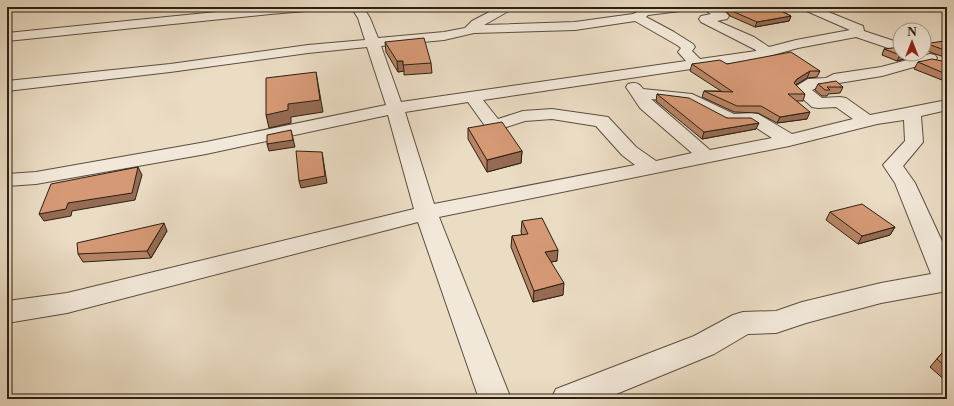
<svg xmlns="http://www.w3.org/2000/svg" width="954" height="406" font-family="'Libre Caslon Text',serif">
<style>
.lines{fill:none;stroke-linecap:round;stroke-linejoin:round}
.minor-casing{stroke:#5b4e3f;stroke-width:2}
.minor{fill:#f2e8d9;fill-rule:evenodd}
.wall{fill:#b88465;stroke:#2b1f13}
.shaded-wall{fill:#966b53;stroke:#2b1f13}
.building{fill:#d69976;stroke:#2b1f13}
</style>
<rect width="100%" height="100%" fill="#ebdcc4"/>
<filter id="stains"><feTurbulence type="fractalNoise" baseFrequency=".005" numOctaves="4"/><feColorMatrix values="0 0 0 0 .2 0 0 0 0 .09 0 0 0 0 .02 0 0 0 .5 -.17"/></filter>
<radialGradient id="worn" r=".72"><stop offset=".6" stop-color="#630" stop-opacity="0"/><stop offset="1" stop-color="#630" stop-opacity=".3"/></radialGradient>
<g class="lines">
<g class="minor-casing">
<g id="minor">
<path d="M265 7H324L322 9 318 10 270 14 7 41V33Z"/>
<path d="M351 7H363L370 18 378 38 444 32 465 28 472 21 499 7H514L512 9 484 25 575 22 633 14 645 8 694 7 692 9 688 10 648 15 646 17 674 32 693 44 695 47 692 51 700 59 756 51V50L701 22 699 19 701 16 711 14 700 7C711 7 722 7 729 16L727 19 717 21 754 37 769 47 796 40 850 30 802 9 800 7H816L863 26 864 31 900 43V52L856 37 798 48 758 59 483 100 498 119 523 111 552 109 608 117 636 147 656 161 692 153 640 108 626 87 628 84C635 82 639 83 643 89L692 94 734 114 752 113 758 114 792 134 853 119 836 107 818 108 812 107 793 90 795 87 808 79 826 78 834 74 881 67 930 54 935 55 937 58 935 61 882 76 839 83C830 90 821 85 812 90L822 98 840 97 846 98 870 115 947 100V110L921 116 923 142 903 166 915 183 947 252V291L881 303 806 323 776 333 748 334 714 354 604 399H551L556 389 694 336 733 315 743 312 776 311 802 302 881 283 931 274 895 183 883 165 905 141 904 120 877 124 789 146 439 217 511 399H479L418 222 67 313 7 323V301L67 293 414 209 388 115 206 154 36 184 7 186V174L36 172 206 142 386 105 367 47 308 53 170 72 7 91V81L170 64 308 45 365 40 358 18ZM635 21 677 45 681 48 678 52 686 61 401 102 381 46 444 40 474 33 575 30ZM651 99 688 103 725 123 731 124 749 123 772 138 710 150ZM468 102 488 130 494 131 525 121 552 119 596 126 622 155 635 165 434 204 405 112Z"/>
</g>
</g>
<use href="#minor" class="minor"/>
</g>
<g class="wall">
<path d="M716 7H773L791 16 789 21 755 27 730 16 727 12 720 8Z"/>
<path d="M385 42 431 63 432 73 404 75V71L398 72 386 52Z"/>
<path d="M947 42V58L924 50V44Z"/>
<path d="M884 49 912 57 897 61 882 55Z"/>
<path d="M918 62H947V79L942 80 914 69Z"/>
<path d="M692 64H727L820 71 817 77 807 78 796 85 805 94 803 101H796L807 119 777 123 758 113 734 112 702 97 704 91H721L690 71Z"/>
<path d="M818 84 843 87 840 93 828 94 827 96H822L815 90Z"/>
<path d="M657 94 727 118 756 129 702 139 656 101Z"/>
<path d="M468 128 522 151 521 163 487 172 468 139Z"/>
<path d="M830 212 895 227 890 235 858 244 826 220Z"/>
<path d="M522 221 557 261 551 262 563 295 533 302 511 247 512 236 522 235 521 232Z"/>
<path d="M167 231 151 258 83 262 78 254Z"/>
<path d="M947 347V382L930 367Z"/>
</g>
<g class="shaded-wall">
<path d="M791 16 789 21 755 27 757 22Z"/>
<path d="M905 54H914L912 57 897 61 900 55Z"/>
<path d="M397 61H403L404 71 398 72Z"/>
<path d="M810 71 807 78 794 86V83L797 79Z"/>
<path d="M316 72 323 112 291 117V123L269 128 266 115 288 104Z"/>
<path d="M946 74H947V79L942 80Z"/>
<path d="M810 112 807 119 777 123 780 117Z"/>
<path d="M759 123 756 129 702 139 704 132Z"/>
<path d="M291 130 295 147 269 151 267 144Z"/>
<path d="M522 151 521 163 487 172V160Z"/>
<path d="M322 152 327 183 301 188 299 181Z"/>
<path d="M138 167 142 175 135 200 72 211 71 216 44 221 39 214 68 203Z"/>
<path d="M164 223 167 231 151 258 147 251Z"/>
<path d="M895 227 890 235 858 244 862 236Z"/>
<path d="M558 250 557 261 544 263 545 252Z"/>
<path d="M564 283 563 295 533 302 534 291Z"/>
</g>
<g class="building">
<path d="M729 7H773L791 16 757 22 732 11Z"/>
<path d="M424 38 431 63 403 65V61H397L385 42Z"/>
<path d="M944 41 947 42V51L928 44 926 47H924V44Z"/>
<path d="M900 47V54H905L900 55 884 49Z"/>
<path d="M791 52 820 71H810L797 79 794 83 805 94H788L810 112 780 117 761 106H737L704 91 733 92 692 64 720 60 727 64Z"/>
<path d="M932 59 947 62V74H946L918 62Z"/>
<path d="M316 72 320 100 288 104V110L266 115V78Z"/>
<path d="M836 81 843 87H827L830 90H825L818 84Z"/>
<path d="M657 94 689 98 727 118H751L759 123 704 132Z"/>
<path d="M502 122 522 151 487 160 468 128Z"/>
<path d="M291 130 293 140 267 144V135Z"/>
<path d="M296 151 322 152 325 176 299 181Z"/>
<path d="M138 167 132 193 68 203 66 209 39 214 51 184Z"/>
<path d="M862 204 895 227 862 236 830 212Z"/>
<path d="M542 218 558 250 545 252 564 283 534 291 512 236 528 234 522 221Z"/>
<path d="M164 223 147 251 78 254 77 243Z"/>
<path d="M947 347V368L937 359Z"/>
</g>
<rect width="954" height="406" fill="none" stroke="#ebdcc4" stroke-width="24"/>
<rect x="8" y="8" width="938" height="390" fill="none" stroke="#2b1f13" stroke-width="2"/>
<rect x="12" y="12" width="930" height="382" fill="none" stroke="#2b1f13"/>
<g transform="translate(912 42)"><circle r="19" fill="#f2e8d9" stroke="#a2988a"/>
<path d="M0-3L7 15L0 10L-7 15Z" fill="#8f2418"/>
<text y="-6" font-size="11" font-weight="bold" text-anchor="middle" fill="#2b1f13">N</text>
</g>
<rect width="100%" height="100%" filter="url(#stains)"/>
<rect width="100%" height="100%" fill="url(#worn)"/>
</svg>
